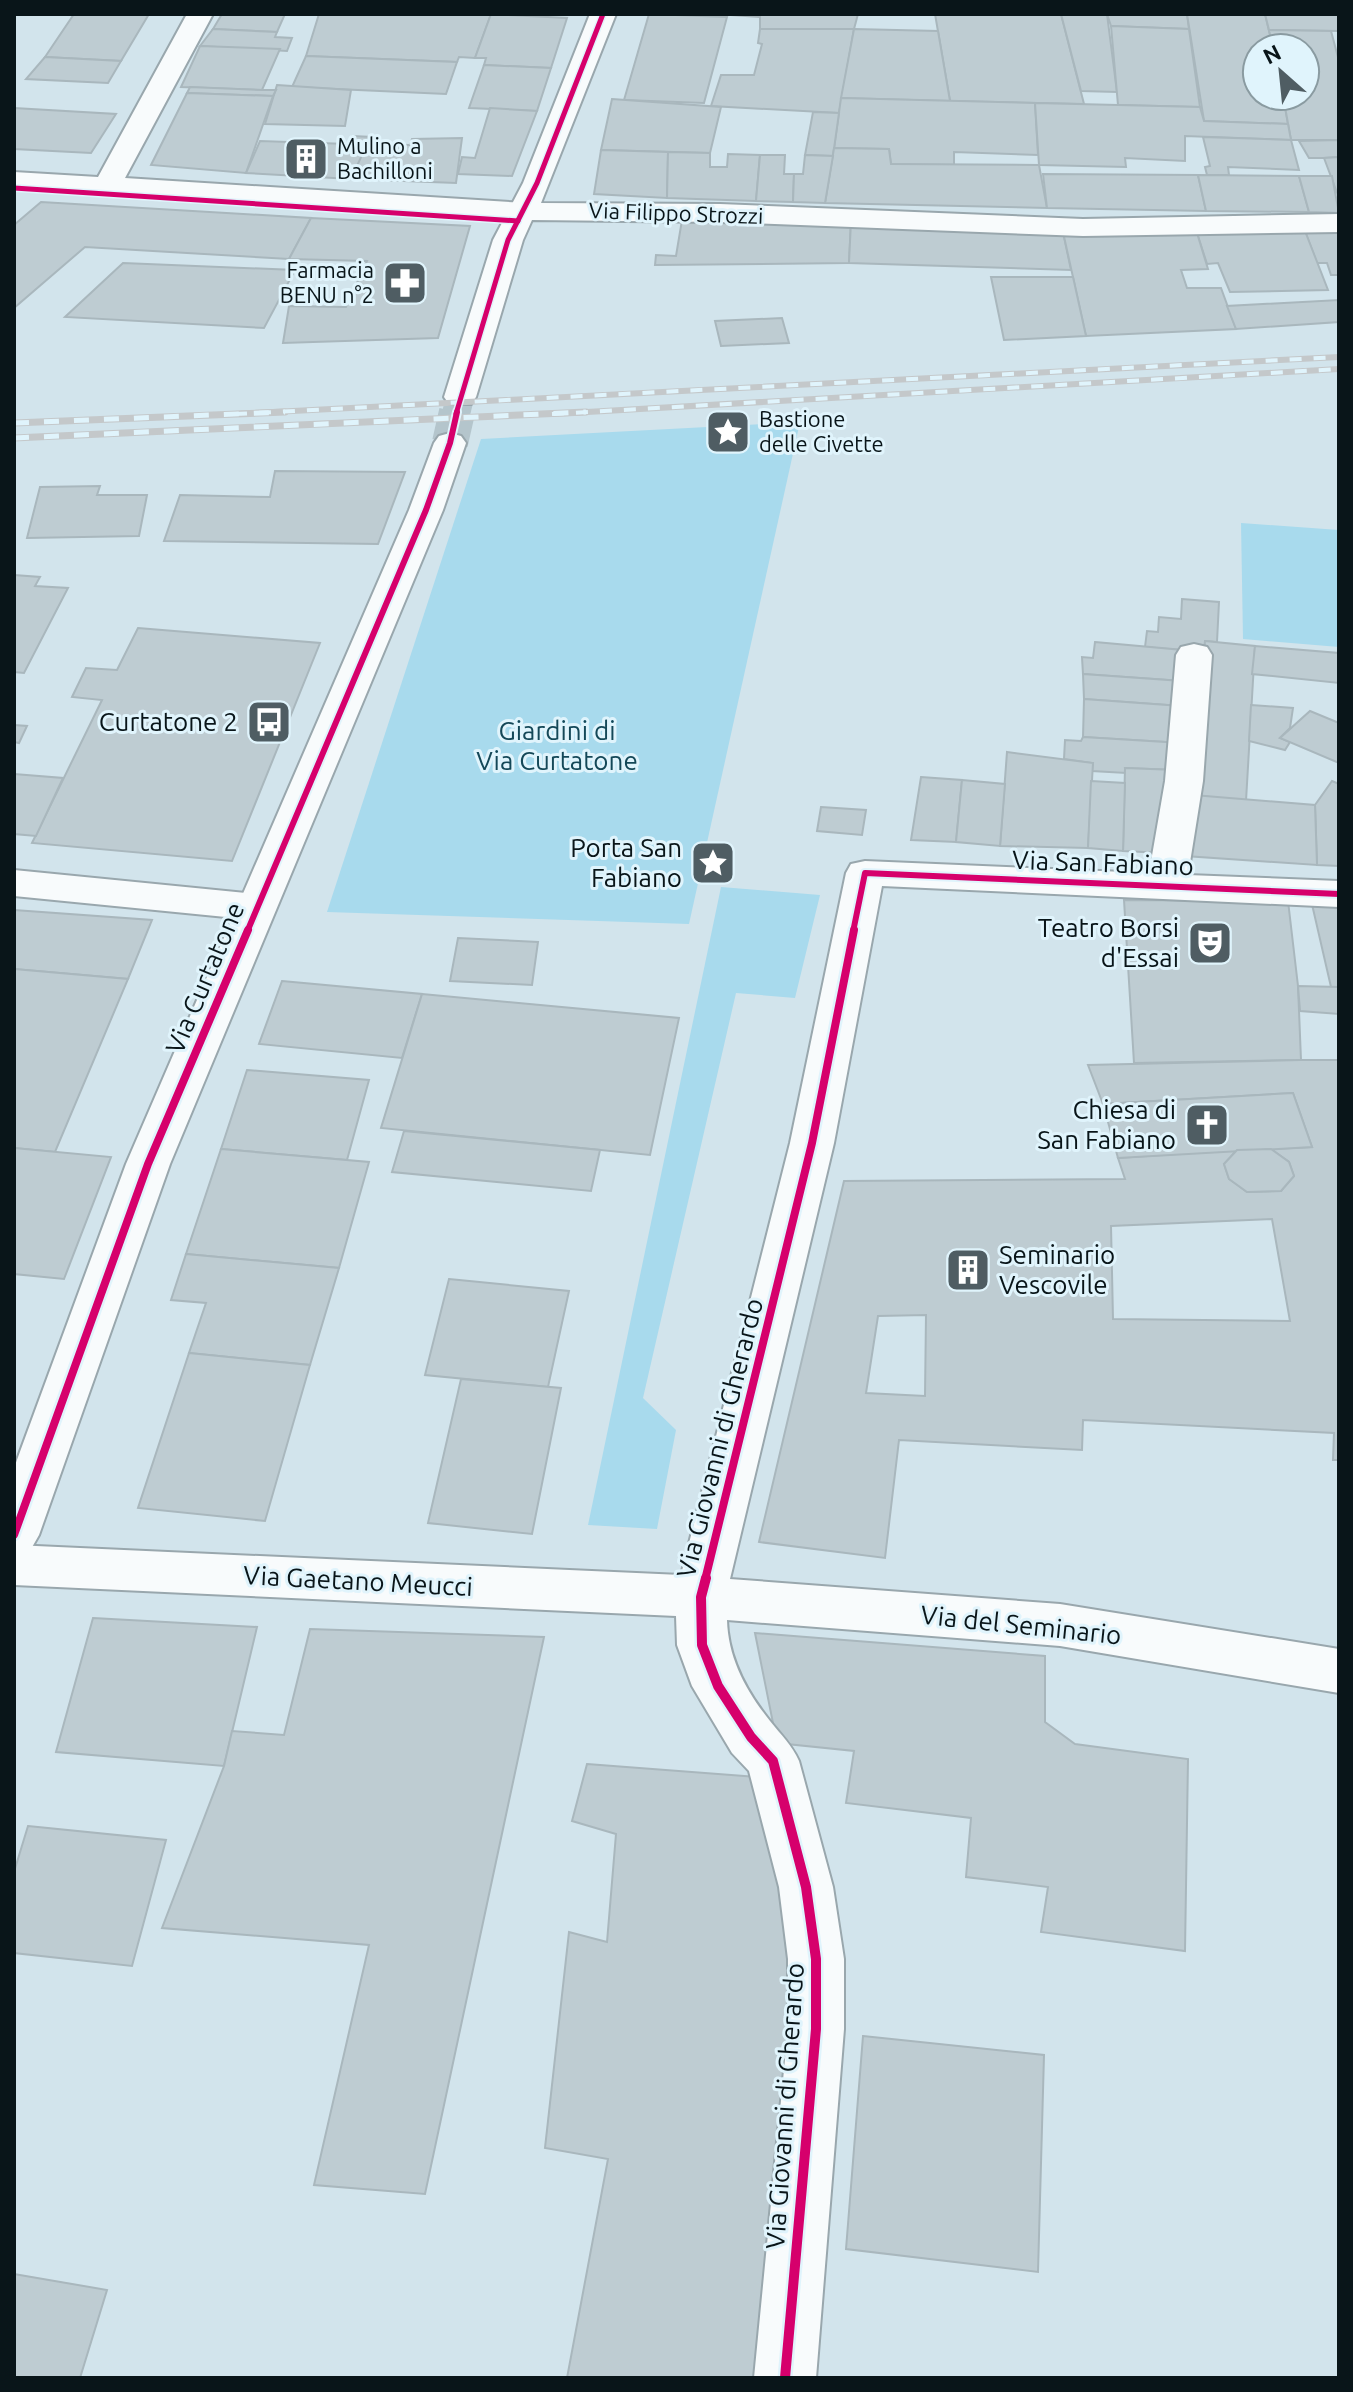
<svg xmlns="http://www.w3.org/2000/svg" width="1353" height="2392" font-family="Ubuntu,sans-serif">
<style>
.green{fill:#a8daed}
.building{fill:#beccd2;stroke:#a9b7bd;stroke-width:2;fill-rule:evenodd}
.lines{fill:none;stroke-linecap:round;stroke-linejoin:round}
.secondary-tunnel-far1{stroke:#b4c5cc;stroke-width:28;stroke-dasharray:28 14;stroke-linecap:butt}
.secondary-tunnel{stroke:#b4c5cc;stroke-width:36;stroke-dasharray:36 18;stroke-linecap:butt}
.street-casing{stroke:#99a7ad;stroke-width:4}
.secondary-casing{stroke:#99a7ad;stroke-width:4}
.street{fill:#f8fbfc;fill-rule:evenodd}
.secondary{fill:#f8fbfc;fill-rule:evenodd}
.rail-far1-casing{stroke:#c4c8ca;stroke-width:6}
.rail-casing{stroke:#c4c8ca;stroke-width:7}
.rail-far1{stroke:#e0f4fc;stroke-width:4;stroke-dasharray:12;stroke-linecap:butt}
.rail{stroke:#e0f4fc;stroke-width:5;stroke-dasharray:15;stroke-linecap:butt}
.cycleway-far3-casing{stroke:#e0f4fc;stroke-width:8}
.cycleway-far2-casing{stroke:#e0f4fc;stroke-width:10}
.cycleway-far1-casing{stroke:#e0f4fc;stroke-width:13}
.cycleway-casing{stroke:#e0f4fc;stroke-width:15}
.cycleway-far3{stroke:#d6006c;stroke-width:5}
.cycleway-far2{stroke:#d6006c;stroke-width:6}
.cycleway-far1{stroke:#d6006c;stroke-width:8}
.cycleway{stroke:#d6006c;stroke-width:10}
.labels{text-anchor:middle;stroke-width:6;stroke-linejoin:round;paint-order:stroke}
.far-poi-label{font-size:22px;fill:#091519;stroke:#e0f4fc;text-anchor:start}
.far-street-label{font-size:22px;fill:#091519;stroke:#e0f4fc}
.poi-label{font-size:26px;fill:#091519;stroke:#e0f4fc;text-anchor:end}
.park-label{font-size:26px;fill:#144858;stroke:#e0f4fc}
.street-label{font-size:26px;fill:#091519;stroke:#e0f4fc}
</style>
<rect width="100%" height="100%" fill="#d2e4ec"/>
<g class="green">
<path d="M800 422 689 924 327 912 481 439Z"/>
<path d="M1241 523 1339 530V647L1243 639Z"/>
<path d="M721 887 820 895 795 998 736 993 643 1398 676 1430 657 1529 588 1525Z"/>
</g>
<g class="building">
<path d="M74 14H149L121 61 45 57Z"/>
<path d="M222 14H285L277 32 213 29Z"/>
<path d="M319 14H491L475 58 459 57 457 62 306 56Z"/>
<path d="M491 14 567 18 551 68 484 65 486 58H475Z"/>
<path d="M649 14 727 17 704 103 624 100Z"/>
<path d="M716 14H858L854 29H760V17Z"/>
<path d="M935 14H1061L1084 104 950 101Z"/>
<path d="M1061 14H1107L1117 92 1081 91Z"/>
<path d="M1107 14H1187L1189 29 1111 26Z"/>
<path d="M1187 14H1265L1273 48H1257V96H1283L1288 124 1204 121Z"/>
<path d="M1265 14H1339V31L1269 30Z"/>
<path d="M1111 26 1189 29 1200 107 1118 105Z"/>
<path d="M213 29 277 32 275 37 292 38 287 51 200 46Z"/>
<path d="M760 29H854L839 113 711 106 721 75H754L762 44 758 43Z"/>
<path d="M854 29 938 31 950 101 841 98Z"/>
<path d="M1269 30 1331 31 1339 61V140H1291L1283 96H1305V48H1273Z"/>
<path d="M200 46 280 49 262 90 181 87Z"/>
<path d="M306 56 457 62 446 94 292 87Z"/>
<path d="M45 57 121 61 108 83 26 79Z"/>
<path d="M484 65 551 68 537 111 469 108Z"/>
<path d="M277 85 351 90 345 126 265 124Z"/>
<path d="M190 87 262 90H276L273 96 187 93Z"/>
<path d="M187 93 273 96 246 173 151 165Z"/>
<path d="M841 98 1035 103 1038 155 954 152V165L891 164 889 149 834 148Z"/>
<path d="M612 99 721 107 710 153 601 150Z"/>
<path d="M1035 103 1200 107 1204 121 1288 124 1291 140 1185 136V161L1125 158 1126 167 1039 165Z"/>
<path d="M14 108 116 114 91 153 14 149Z"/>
<path d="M490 108 537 111 512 176 458 174 462 157 475 158Z"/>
<path d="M813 112 839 113 833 156 805 155Z"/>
<path d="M352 136 372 137 351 179 246 173 260 141 348 144Z"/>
<path d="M1203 137 1291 140 1299 170 1228 167 1229 175H1207L1205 167 1210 166Z"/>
<path d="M462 138 456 183 351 179 367 144 410 145 412 139Z"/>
<path d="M1339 140V157L1324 158H1309L1299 141Z"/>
<path d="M834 148 889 149 891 164 1039 165 1047 208 825 203Z"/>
<path d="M601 150 668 152 667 198 594 194Z"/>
<path d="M668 152 710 153V167H727L728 154 760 155 756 201 667 198Z"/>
<path d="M760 155H785L784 174H794L793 202 756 201Z"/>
<path d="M805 155 833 156 825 203 793 202 794 174H803Z"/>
<path d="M1339 157V198L1324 158Z"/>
<path d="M1043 174 1198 175 1206 211 1047 208Z"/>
<path d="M1198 175 1299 176 1309 212 1206 211Z"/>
<path d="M1299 176H1332L1339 213 1309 212Z"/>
<path d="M41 202 311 218 289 259 85 247 14 308V225Z"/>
<path d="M683 214 851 221 849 263 655 265 656 255 676 256Z"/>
<path d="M311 218 470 226 438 338 283 343 289 306 346 307 367 261 289 259Z"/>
<path d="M851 221 1063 232 1071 270 849 263Z"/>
<path d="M1339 230V275H1331L1327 263H1317L1305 231Z"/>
<path d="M1305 231 1328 290 1230 292 1218 263 1207 264 1197 233Z"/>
<path d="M1063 232 1197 233 1208 269 1181 270 1187 288H1221L1236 329 1086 336Z"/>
<path d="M123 263 295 270 264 328 65 317Z"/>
<path d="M991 277H1073L1086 336 1004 340Z"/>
<path d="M1339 300V322L1236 329 1227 306Z"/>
<path d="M782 318 789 343 721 346 715 321Z"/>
<path d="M275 471 405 472 378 544 164 541 180 495 270 497Z"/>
<path d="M100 486 97 495H147L139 536 27 538 40 487Z"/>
<path d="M14 575 40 577 35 586 68 588 24 673 14 672Z"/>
<path d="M1182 599 1219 602 1217 642 1205 641 1204 652 1145 647 1147 631 1158 632 1159 617 1181 619Z"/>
<path d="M138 628 320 643 232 861 32 843 102 700 72 697 86 668 117 670Z"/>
<path d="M1205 641 1255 646 1246 801 1193 795Z"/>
<path d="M1095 642 1183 650 1182 681 1083 674 1082 657 1093 658Z"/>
<path d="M1255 646 1339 653V683L1252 674Z"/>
<path d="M1083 674 1182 681 1181 706 1084 699Z"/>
<path d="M1084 699 1181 706 1182 743 1083 737Z"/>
<path d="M1251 705 1293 708 1290 728 1280 738 1290 742 1285 750 1249 741Z"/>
<path d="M1310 711 1339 723V763L1280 738Z"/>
<path d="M14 725 27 726 19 743 14 742Z"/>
<path d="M1083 737 1182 743 1176 770 1125 768 1126 773 1092 771 1093 763 1064 759 1065 740 1081 741Z"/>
<path d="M1007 752 1093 763 1088 848 1000 846Z"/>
<path d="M1125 768 1176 770 1165 853 1123 851Z"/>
<path d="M14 774 63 778 36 836 14 834Z"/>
<path d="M921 777 962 780 956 842 911 840Z"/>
<path d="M962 780 1005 784 1000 846 956 842Z"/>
<path d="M1091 781 1125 783 1123 851 1088 848Z"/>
<path d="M1332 781 1339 784V866L1317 865 1315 805Z"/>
<path d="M1193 795 1315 805 1317 865 1185 856Z"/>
<path d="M821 807 866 810 862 835 817 831Z"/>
<path d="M1124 900 1288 901 1298 986 1301 1060 1134 1063Z"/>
<path d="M1311 900H1339V987H1331Z"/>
<path d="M14 910 152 920 128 979 14 969Z"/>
<path d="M458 938 538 942 532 985 450 981Z"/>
<path d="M14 969 128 979 55 1152 14 1148Z"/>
<path d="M282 981 422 994 402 1058 259 1044Z"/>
<path d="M1298 986 1339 987V1014L1300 1011Z"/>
<path d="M422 994 679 1018 650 1155 381 1128Z"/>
<path d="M1301 1060H1339V1460H1333L1334 1433 1083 1420 1082 1450 899 1440 885 1558 759 1542 844 1181 1125 1179 1118 1158 1237 1150 1224 1164 1229 1179 1247 1192 1281 1191 1294 1176 1289 1162 1271 1149 1312 1147 1293 1093 1103 1104 1088 1065ZM1272 1219 1290 1321 1113 1319 1111 1226ZM926 1315 925 1396 866 1393 878 1316Z"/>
<path d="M247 1070 369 1080 347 1160 221 1149Z"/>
<path d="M1293 1093 1312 1147 1118 1158 1103 1104Z"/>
<path d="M404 1131 600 1150 591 1191 392 1172Z"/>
<path d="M14 1148 111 1157 64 1279 14 1274Z"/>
<path d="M221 1149 369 1162 339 1268 186 1254Z"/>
<path d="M1271 1149 1289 1162 1294 1176 1281 1191 1247 1192 1229 1179 1224 1164 1237 1150Z"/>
<path d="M186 1254 339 1268 310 1365 189 1353 206 1303 171 1300Z"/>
<path d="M449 1279 569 1291 548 1387 425 1375Z"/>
<path d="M189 1353 310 1365 265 1521 138 1508Z"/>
<path d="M461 1379 561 1388 532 1534 428 1523Z"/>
<path d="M93 1618 257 1627 224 1766 56 1752Z"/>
<path d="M310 1629 544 1637 425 2194 314 2185 369 1945 162 1928 224 1766 232 1731 284 1735Z"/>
<path d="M755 1633 1045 1656V1722L1075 1744 1188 1759 1185 1951 1041 1932 1048 1887 966 1877 971 1818 846 1803 854 1751 777 1743Z"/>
<path d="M587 1764 769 1778 794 1902 793 2147 768 2378H567L608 2159 545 2148 569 1932 607 1942 616 1834 572 1821Z"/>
<path d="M28 1826 166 1840 132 1966 14 1953V1872Z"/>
<path d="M863 2036 1044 2055 1038 2272 846 2249Z"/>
<path d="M14 2274 107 2290 80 2378H14Z"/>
</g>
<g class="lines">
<path class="secondary-tunnel-far1" d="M456 414 460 397"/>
<path class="secondary-tunnel" d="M450 443 457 412"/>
<g class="street-casing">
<g id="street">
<path d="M187 14H213L125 178 524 203 534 206 538 212 534 218 524 221 14 188V172L98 177Z"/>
<path d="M1194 644 1207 647 1212 655 1203 781 1188 875 1339 881V907L882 886 834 1143 730 1579 1060 1604 1339 1649V1693L1060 1646 727 1620C728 1658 746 1691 770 1721 781 1735 792 1745 799 1761L833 1887 844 1959V2029L816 2378H754L788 2029V1959L779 1887 749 1771 732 1753 692 1686 677 1645 676 1616 14 1585V1545L681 1575 790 1143 846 873 851 864 865 861 1149 873 1165 781 1176 655 1181 647Z"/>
<path d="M14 870 256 894 270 898 276 907 270 916 256 920 14 896Z"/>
</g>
</g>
<g class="secondary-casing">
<g id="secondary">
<path d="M590 14H616L541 203 720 204 1083 219 1339 214V232L1083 236 720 222 532 220 523 240 476 397 471 404H449L444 397 493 240 523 183Z"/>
<path d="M450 433 461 436 466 443 443 510 170 1164 39 1535 31 1549 14 1555V1468L126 1164 409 510 434 443 439 436Z"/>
</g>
</g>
<use href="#street" class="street"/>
<use href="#secondary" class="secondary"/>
<g class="rail-far1-casing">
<g id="rail-far1">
<path d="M235 414 1339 357"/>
<path d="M552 414 1339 369"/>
</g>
</g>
<g class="rail-casing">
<g id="rail">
<path d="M14 423 285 412"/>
<path d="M14 438 586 412"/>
</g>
</g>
<use href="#rail-far1" class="rail-far1"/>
<use href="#rail" class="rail"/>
<g class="cycleway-far3-casing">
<g id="cycleway-far3">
<path d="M14 188 518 221"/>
<path d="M456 414 508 240 537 183 603 14"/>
</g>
</g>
<g class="cycleway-far2-casing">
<g id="cycleway-far2">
<path d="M247 932 426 510 450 443 457 412"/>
<path d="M853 932 865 873 1339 894"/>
</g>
</g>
<g class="cycleway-far1-casing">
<g id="cycleway-far1">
<path d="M14 1535 148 1164 248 930"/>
<path d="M705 1580 812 1143 854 930"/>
</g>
</g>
<g class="cycleway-casing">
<path id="cycleway" d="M706 1578 701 1597 702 1645 718 1686 751 1737 773 1761 806 1887 816 1959V2029L785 2378"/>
</g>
<use href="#cycleway-far3" class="cycleway-far3"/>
<use href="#cycleway-far2" class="cycleway-far2"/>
<use href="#cycleway-far1" class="cycleway-far1"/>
<use href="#cycleway" class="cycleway"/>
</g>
<defs>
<g id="building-square" transform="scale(2.3)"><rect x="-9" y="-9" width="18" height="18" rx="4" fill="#4f5d63" stroke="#e0f4fc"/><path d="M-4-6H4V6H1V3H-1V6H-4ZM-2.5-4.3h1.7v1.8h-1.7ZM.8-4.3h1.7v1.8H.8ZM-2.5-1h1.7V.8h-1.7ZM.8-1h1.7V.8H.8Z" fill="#fff"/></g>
<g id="pharmacy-square" transform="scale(2.3)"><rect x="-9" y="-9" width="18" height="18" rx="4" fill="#4f5d63" stroke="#e0f4fc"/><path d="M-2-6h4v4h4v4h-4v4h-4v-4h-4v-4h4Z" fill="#fff"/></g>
<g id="sight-square" transform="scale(2.3)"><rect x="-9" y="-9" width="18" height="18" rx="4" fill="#4f5d63" stroke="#e0f4fc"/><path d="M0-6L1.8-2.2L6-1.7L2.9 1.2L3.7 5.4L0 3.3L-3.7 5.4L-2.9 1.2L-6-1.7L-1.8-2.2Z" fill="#fff"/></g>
<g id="bus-square" transform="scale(2.3)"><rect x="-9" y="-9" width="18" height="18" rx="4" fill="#4f5d63" stroke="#e0f4fc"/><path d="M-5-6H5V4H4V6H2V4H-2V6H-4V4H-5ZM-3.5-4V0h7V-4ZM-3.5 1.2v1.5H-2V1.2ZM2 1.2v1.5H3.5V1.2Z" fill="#fff"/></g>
<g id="theatre-square" transform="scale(2.3)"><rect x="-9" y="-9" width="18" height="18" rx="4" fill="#4f5d63" stroke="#e0f4fc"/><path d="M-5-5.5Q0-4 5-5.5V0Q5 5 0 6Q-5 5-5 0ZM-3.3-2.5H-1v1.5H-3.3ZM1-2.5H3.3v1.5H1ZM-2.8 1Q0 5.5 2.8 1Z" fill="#fff"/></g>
<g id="church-square" transform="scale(2.3)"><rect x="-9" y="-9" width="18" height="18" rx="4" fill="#4f5d63" stroke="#e0f4fc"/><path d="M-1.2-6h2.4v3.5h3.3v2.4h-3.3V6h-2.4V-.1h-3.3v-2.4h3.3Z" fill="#fff"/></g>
</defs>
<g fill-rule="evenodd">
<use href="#building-square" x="306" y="159"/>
<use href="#pharmacy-square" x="405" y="283"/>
<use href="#sight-square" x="728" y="432"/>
<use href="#bus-square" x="269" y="722"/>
<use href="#sight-square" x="713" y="863"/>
<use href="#theatre-square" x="1210" y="943"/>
<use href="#church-square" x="1207" y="1125"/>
<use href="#building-square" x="968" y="1270"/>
</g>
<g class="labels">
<g class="far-poi-label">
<text x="337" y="154">Mulino a<tspan x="337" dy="25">Bachilloni</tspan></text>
<text x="374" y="278" text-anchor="end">Farmacia<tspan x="374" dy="25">BENU n°2</tspan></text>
<text x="759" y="427">Bastione<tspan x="759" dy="25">delle Civette</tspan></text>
</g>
<g class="far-street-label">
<text transform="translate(676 213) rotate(2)" y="8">Via Filippo Strozzi</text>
</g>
<g class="poi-label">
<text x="238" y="731">Curtatone 2</text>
<text x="682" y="857">Porta San<tspan x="682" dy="30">Fabiano</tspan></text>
<text x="1179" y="937">Teatro Borsi<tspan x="1179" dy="30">d'Essai</tspan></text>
<text x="1176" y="1119">Chiesa di<tspan x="1176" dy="30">San Fabiano</tspan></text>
<text x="999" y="1264" text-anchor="start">Seminario<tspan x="999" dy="30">Vescovile</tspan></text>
</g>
<g class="park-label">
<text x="557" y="740">Giardini di<tspan x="557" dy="30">Via Curtatone</tspan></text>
</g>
<g class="street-label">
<text transform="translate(1103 863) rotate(2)" y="9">Via San Fabiano</text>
<text transform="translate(205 978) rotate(-67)" y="9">Via Curtatone</text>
<text transform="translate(720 1438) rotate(-76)" y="9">Via Giovanni di Gherardo</text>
<text transform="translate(358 1581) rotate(3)" y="9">Via Gaetano Meucci</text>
<text transform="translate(1021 1625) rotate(6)" y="9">Via del Seminario</text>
<text transform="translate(785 2106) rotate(-86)" y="9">Via Giovanni di Gherardo</text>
</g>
</g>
<rect width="1353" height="2392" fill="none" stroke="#091519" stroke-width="32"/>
<g transform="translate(1281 72) rotate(333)"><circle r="38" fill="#e0f4fc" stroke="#8a9ba1" stroke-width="2"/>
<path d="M0-6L14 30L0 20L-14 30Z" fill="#4f5d63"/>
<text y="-12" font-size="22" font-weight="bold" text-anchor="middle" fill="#091519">N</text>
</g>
</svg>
